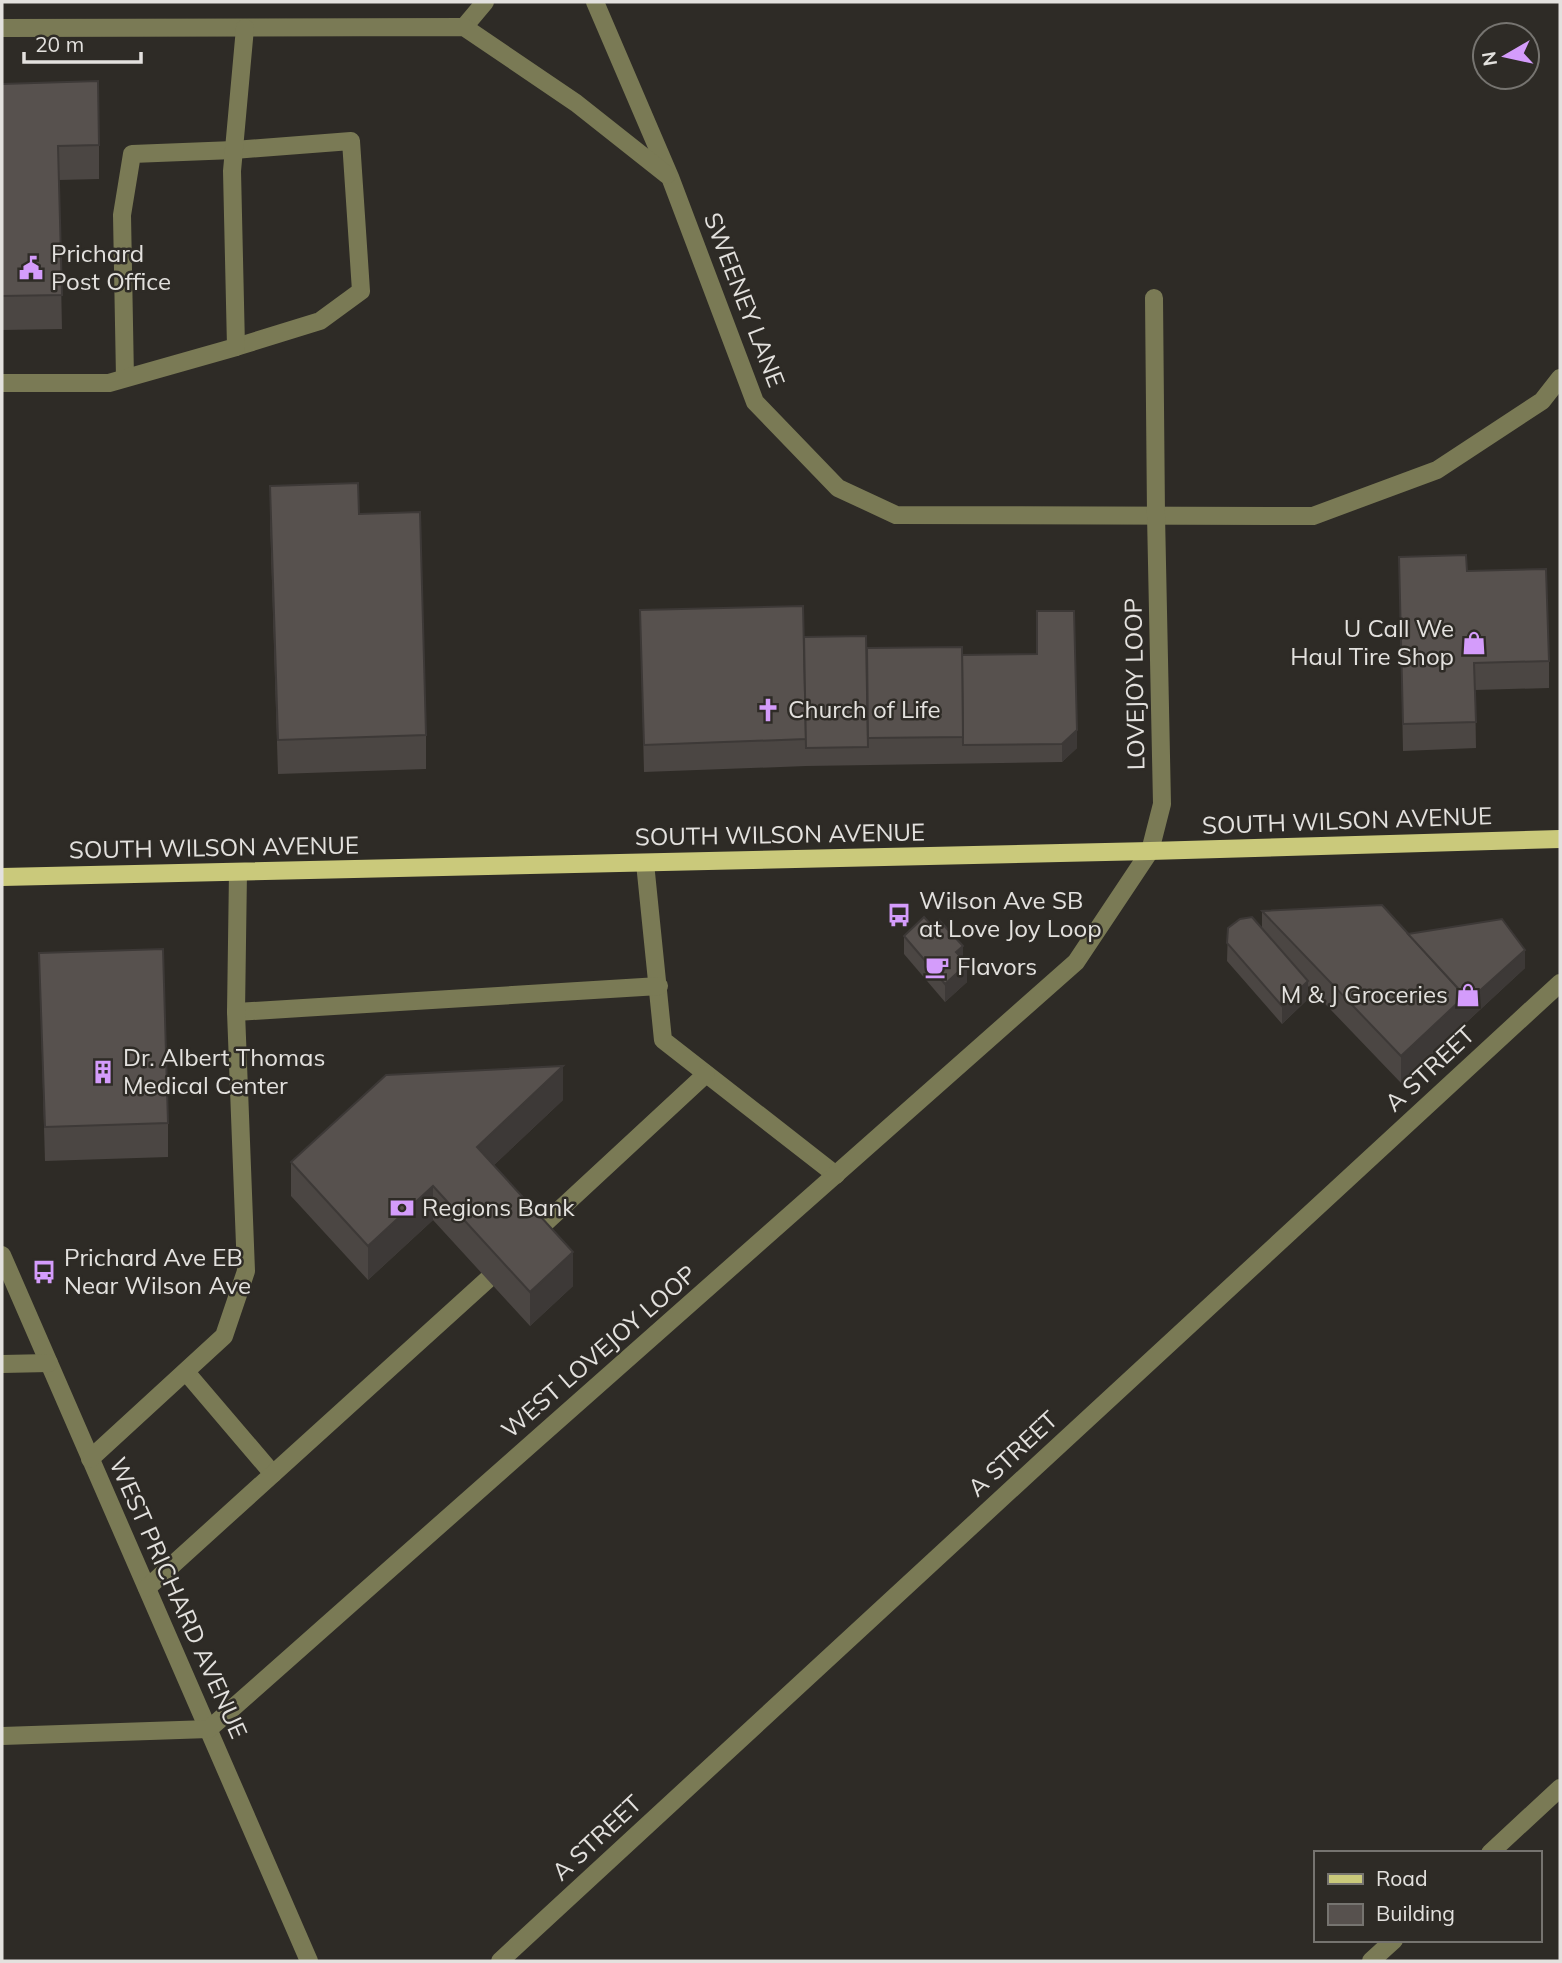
<svg xmlns="http://www.w3.org/2000/svg" width="1562" height="1963" font-family="Mulish,sans-serif">
<style>
.lines{fill:none;stroke-linecap:round;stroke-linejoin:round}
.minor{stroke:#7a7a55;stroke-width:18}
.major{stroke:#cac97b;stroke-width:18}
.wall{fill:#4b4643}
.shaded-wall{fill:#3d3937}
.building{fill:#57514e;stroke:#3d3937;stroke-width:2}
.labels{text-anchor:middle;stroke-width:5;stroke-linejoin:round;paint-order:stroke}
.poi-label{font-size:24px;fill:#e3e1de;stroke:#2e2b26;text-anchor:start}
.street-label{font-size:24px;fill:#e3e1de;stroke:#2e2b26}
</style>
<rect width="100%" height="100%" fill="#2e2b26"/>
<g class="lines">
<g class="minor">
<path d="M595 2 670 177 755 402 838 488 896 515 1313 516 1437 470 1542 401 1560 378"/>
<path d="M464 27 485 2"/>
<path d="M2 28 464 27 576 103 667 175"/>
<path d="M125 378 122 215 132 154 234 150 351 141 361 291 320 321 236 347"/>
<path d="M2 383H109L236 347 232 171 245 28"/>
<path d="M645 863 663 1040 836 1175"/>
<path d="M236 1012 659 986"/>
<path d="M529 1238 706 1074"/>
<path d="M2 1255 309 1961"/>
<path d="M2 1364 49 1363"/>
<path d="M186 1372 273 1474"/>
<path d="M90 1459 224 1336 246 1271 236 1012 238 872"/>
<path d="M147 1588 487 1280"/>
<path d="M2 1736 209 1729 1076 962 1150 851 1162 804 1156 515 1154 298"/>
<path d="M1490 1853 1560 1788"/>
<path d="M500 1961 1560 983"/>
<path d="M1371 1961 1394 1940"/>
</g>
<path class="major" d="M2 877 1150 851 1560 839"/>
</g>
<g class="wall">
<path d="M2 84 99 145V179L59 180 62 329 2 330Z"/>
<path d="M270 486 359 514 426 735V769L278 774 270 520Z"/>
<path d="M1399 557 1467 571 1549 661V688L1475 690 1476 748 1403 751Z"/>
<path d="M640 610 804 637 867 666 962 655 1077 748 1062 762 806 766 644 772Z"/>
<path d="M1262 911 1408 934 1525 968 1401 1083 1308 986V999L1282 1024 1227 961 1228 928H1262Z"/>
<path d="M904 936 963 960 967 982 945 1002 904 954Z"/>
<path d="M39 953 168 1123V1157L45 1161Z"/>
<path d="M563 1100 494 1165 573 1286 530 1326 433 1220 368 1280 291 1196V1162Z"/>
</g>
<g class="shaded-wall">
<path d="M1077 730V748L1062 762V744Z"/>
<path d="M963 946V964L956 952Z"/>
<path d="M1525 950V968L1401 1083V1056L1465 996Z"/>
<path d="M967 964V982L945 1002V984Z"/>
<path d="M1308 981V999L1282 1024V1006Z"/>
<path d="M563 1066V1100L477 1181V1147Z"/>
<path d="M433 1186V1220L368 1280V1246Z"/>
<path d="M573 1252V1286L530 1326V1292Z"/>
</g>
<g class="building">
<path d="M98 81 99 145 58 146 62 295 2 296V84Z"/>
<path d="M358 483 359 514 420 512 426 735 278 740 270 486Z"/>
<path d="M1466 555 1467 571 1546 569 1549 661 1474 663 1476 722 1403 724 1399 557Z"/>
<path d="M803 606 806 739 644 745 640 610Z"/>
<path d="M1037 611H1074L1077 730 1062 744 963 745 962 655 1037 654Z"/>
<path d="M866 636 868 747 806 748 804 637Z"/>
<path d="M962 647 963 737 868 738 867 648Z"/>
<path d="M1382 905 1465 996 1401 1056 1262 911Z"/>
<path d="M924 917 932 926 939 920 963 946 956 952 967 964 945 984 904 936Z"/>
<path d="M1252 917 1308 981 1282 1006 1227 943 1228 928 1240 919Z"/>
<path d="M1502 919 1525 950 1465 1004V996L1408 934Z"/>
<path d="M163 949 168 1123 45 1127 39 953Z"/>
<path d="M563 1066 477 1147 573 1252 530 1292 433 1186 368 1246 291 1162 386 1075Z"/>
</g>
<defs>
<g id="civic-bare" transform="scale(1.89)"><path d="M-.6-6.5H3V-4.5H.6V-3L4-1V1h2V6H-6V1h2V-1L-.6-3ZM-1.2 2.5V6h2.4V2.5Z" fill="#d49cfb" stroke="#2e2b26" stroke-width="2.5" paint-order="stroke"/></g>
<g id="shop-bare" transform="scale(1.89)"><path d="M-5-2.5h2.3a2.7 3.5 0 0 1 5.4 0H5L5.5 6h-11ZM-1.5-2.5h3a1.5 2.3 0 0 0-3 0Z" fill="#d49cfb" stroke="#2e2b26" stroke-width="2.5" paint-order="stroke"/></g>
<g id="church-bare" transform="scale(1.89)"><path d="M-1.2-6h2.4v3.5h3.3v2.4h-3.3V6h-2.4V-.1h-3.3v-2.4h3.3Z" fill="#d49cfb" stroke="#2e2b26" stroke-width="2.5" paint-order="stroke"/></g>
<g id="bus-bare" transform="scale(1.89)"><path d="M-5-6H5V4H4V6H2V4H-2V6H-4V4H-5ZM-3.5-4V0h7V-4ZM-3.5 1.2v1.5H-2V1.2ZM2 1.2v1.5H3.5V1.2Z" fill="#d49cfb" stroke="#2e2b26" stroke-width="2.5" paint-order="stroke"/></g>
<g id="cafe-bare" transform="scale(1.89)"><path d="M-5.5-4.5H6V0H3Q3 3.5 0 3.5H-2.5Q-5.5 3.5-5.5 0ZM3-3.2v2h1.7v-2ZM-6 4.5H4V6H-6Z" fill="#d49cfb" stroke="#2e2b26" stroke-width="2.5" paint-order="stroke"/></g>
<g id="building-bare" transform="scale(1.89)"><path d="M-4-6H4V6H1V3H-1V6H-4ZM-2.5-4.3h1.7v1.8h-1.7ZM.8-4.3h1.7v1.8H.8ZM-2.5-1h1.7V.8h-1.7ZM.8-1h1.7V.8H.8Z" fill="#d49cfb" stroke="#2e2b26" stroke-width="2.5" paint-order="stroke"/></g>
<g id="bank-bare" transform="scale(1.89)"><path d="M-6-4H6V4H-6ZM0-2.3a2.3 2.3 0 1 0 0 4.6a2.3 2.3 0 1 0 0-4.6Z" fill="#d49cfb" stroke="#2e2b26" stroke-width="2.5" paint-order="stroke"/></g>
</defs>
<g fill-rule="evenodd">
<use href="#civic-bare" x="31" y="268"/>
<use href="#shop-bare" x="1474" y="643"/>
<use href="#church-bare" x="768" y="710"/>
<use href="#bus-bare" x="899" y="915"/>
<use href="#cafe-bare" x="937" y="967"/>
<use href="#shop-bare" x="1468" y="995"/>
<use href="#building-bare" x="103" y="1072"/>
<use href="#bank-bare" x="402" y="1208"/>
<use href="#bus-bare" x="44" y="1272"/>
</g>
<g class="labels">
<g class="poi-label">
<text x="51" y="262">Prichard<tspan x="51" dy="28">Post Office</tspan></text>
<text x="1454" y="637" text-anchor="end">U Call We<tspan x="1454" dy="28">Haul Tire Shop</tspan></text>
<text x="788" y="718">Church of Life</text>
<text x="919" y="909">Wilson Ave SB<tspan x="919" dy="28">at Love Joy Loop</tspan></text>
<text x="957" y="975">Flavors</text>
<text x="1448" y="1003" text-anchor="end">M &amp; J Groceries</text>
<text x="123" y="1066">Dr. Albert Thomas<tspan x="123" dy="28">Medical Center</tspan></text>
<text x="422" y="1216">Regions Bank</text>
<text x="64" y="1266">Prichard Ave EB<tspan x="64" dy="28">Near Wilson Ave</tspan></text>
</g>
<g class="street-label">
<text transform="translate(744 300) rotate(69)" y="8">SWEENEY LANE</text>
<text transform="translate(1135 684) rotate(-91)" y="8">LOVEJOY LOOP</text>
<text transform="translate(1347 821) rotate(-2)" y="8">SOUTH WILSON AVENUE</text>
<text transform="translate(780 835) rotate(-1)" y="8">SOUTH WILSON AVENUE</text>
<text transform="translate(214 848) rotate(-1)" y="8">SOUTH WILSON AVENUE</text>
<text transform="translate(1430 1069) rotate(-43)" y="8">A STREET</text>
<text transform="translate(599 1352) rotate(-41)" y="8">WEST LOVEJOY LOOP</text>
<text transform="translate(1013 1454) rotate(-43)" y="8">A STREET</text>
<text transform="translate(178 1598) rotate(66)" y="8">WEST PRICHARD AVENUE</text>
<text transform="translate(597 1838) rotate(-43)" y="8">A STREET</text>
</g>
</g>
<rect width="1562" height="1963" fill="none" stroke="#e3e1de" stroke-width="7"/>
<rect x="1314" y="1851" width="228" height="91" fill="#2e2b26" stroke="#767470" stroke-width="2"/>
<rect x="1328" y="1874" width="35" height="10" fill="#cac97b" stroke="#767470" stroke-width="2"/>
<text x="1376" y="1886" font-size="21" fill="#e3e1de">Road</text>
<rect x="1328" y="1904" width="35" height="21" fill="#57514e" stroke="#767470" stroke-width="2"/>
<text x="1376" y="1921" font-size="21" fill="#e3e1de">Building</text>
<g transform="translate(1506 56) rotate(261)"><circle r="33" fill="#2e2b26" stroke="#767470" stroke-width="2"/>
<path d="M0-5L12 26L0 18L-12 26Z" fill="#d49cfb"/>
<text y="-10" font-size="19" font-weight="bold" text-anchor="middle" fill="#e3e1de">N</text>
</g>
<path d="M24 52v10h117v-10" fill="none" stroke="#e3e1de" stroke-width="3.5"/>
<text x="35" y="52" font-size="21" fill="#e3e1de" stroke="#2e2b26" stroke-width="5" paint-order="stroke">20 m</text>
</svg>
